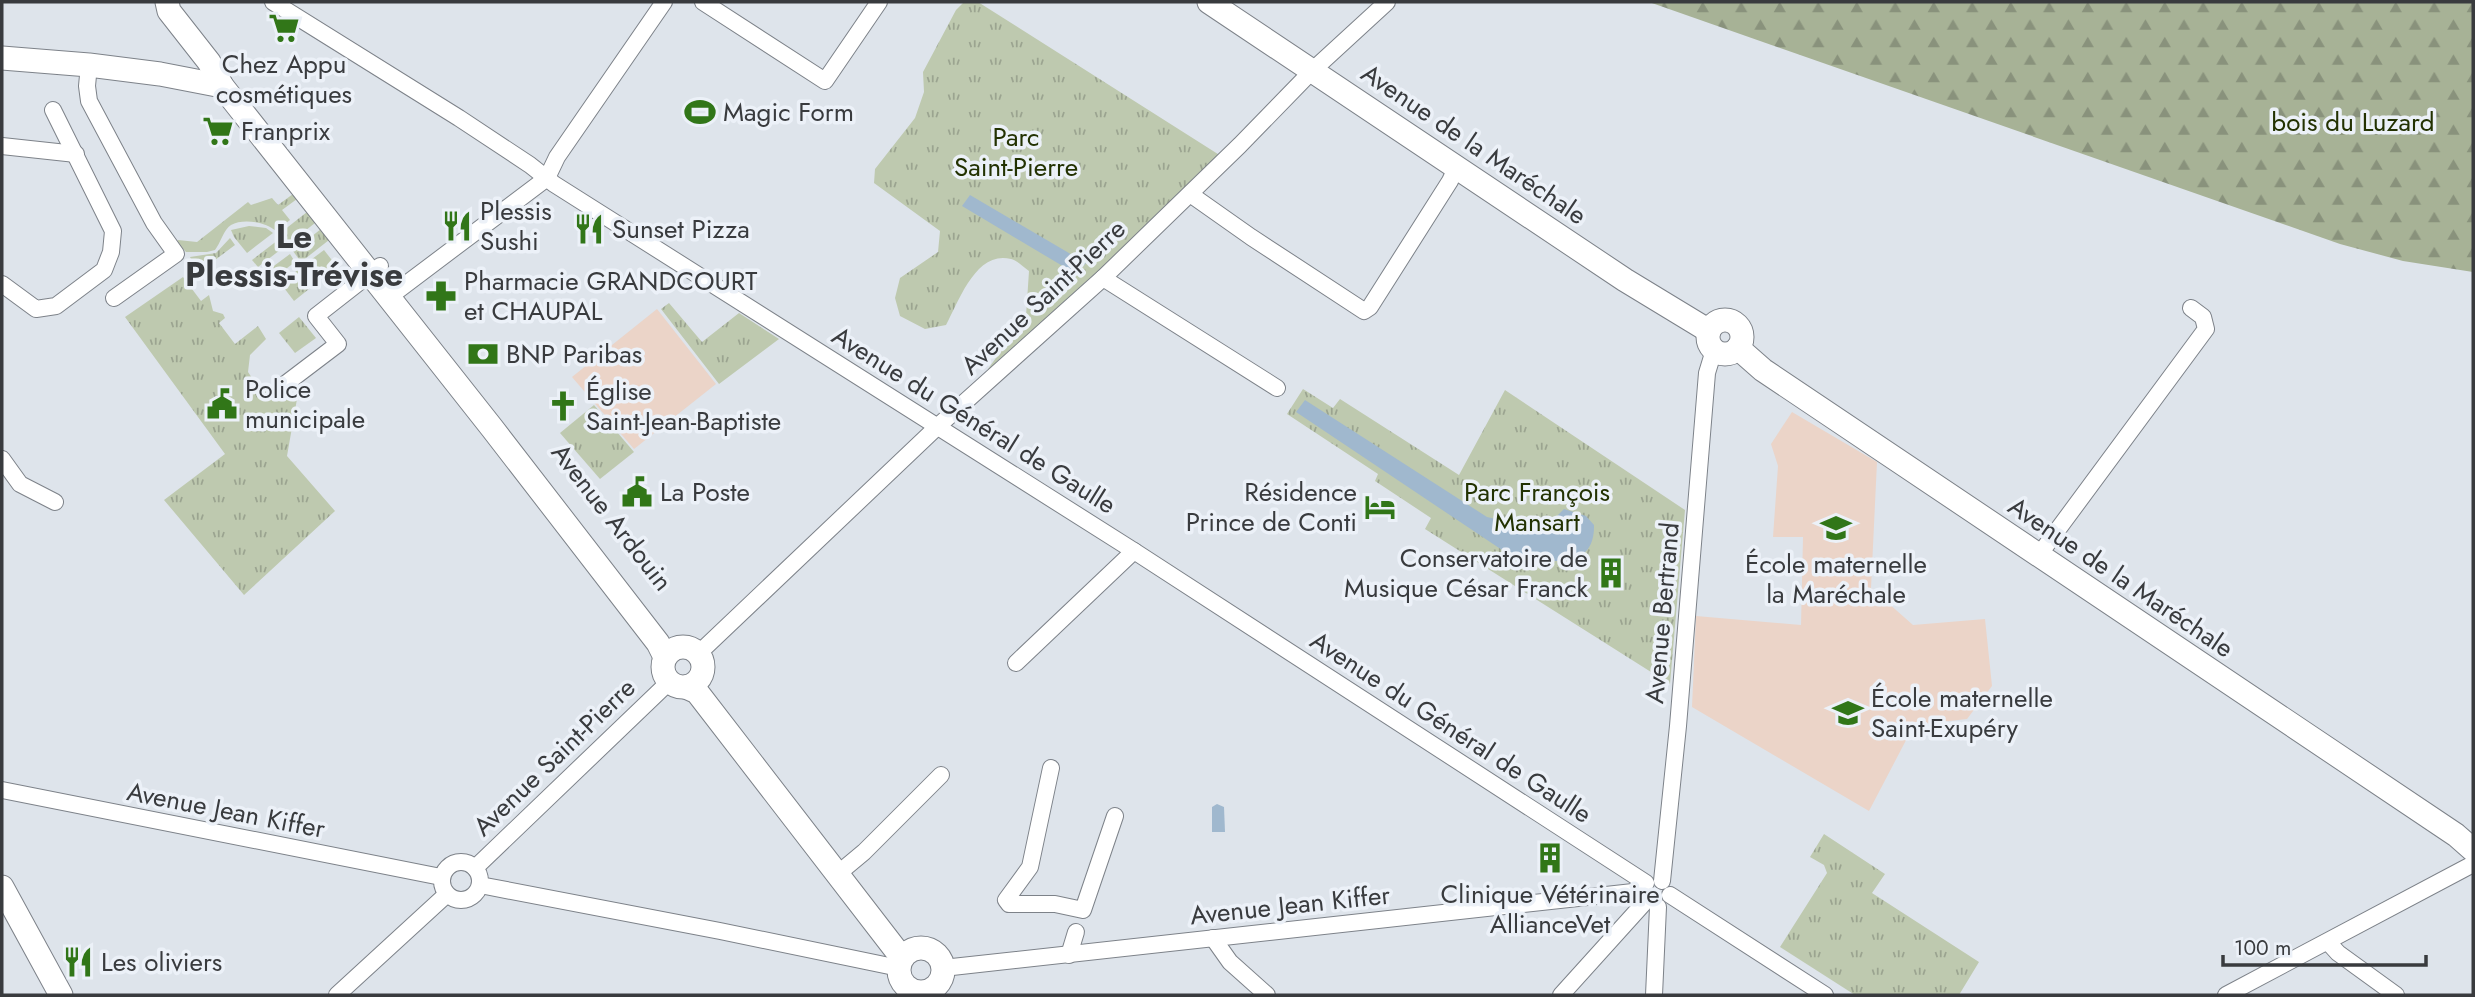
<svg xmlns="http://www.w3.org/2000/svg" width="2475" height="997" font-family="Jost,sans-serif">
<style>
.education{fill:#ebd4c8}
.grass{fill:url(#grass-tufts)}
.forest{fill:url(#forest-firs)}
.water{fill:#a0b8ce}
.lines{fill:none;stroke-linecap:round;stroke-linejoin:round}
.street-casing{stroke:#7d8289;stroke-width:18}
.secondary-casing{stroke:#7d8289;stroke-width:25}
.street{stroke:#fff;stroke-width:16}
.secondary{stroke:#fff;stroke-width:23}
.labels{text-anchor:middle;stroke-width:7;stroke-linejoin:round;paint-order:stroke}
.poi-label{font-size:26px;fill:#393b3e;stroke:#ecf1f8;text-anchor:start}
.park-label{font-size:26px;fill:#233202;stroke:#ecf1f8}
.street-label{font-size:26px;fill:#393b3e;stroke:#ecf1f8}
.district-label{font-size:33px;font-weight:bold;fill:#393b3e;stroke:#ecf1f8}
</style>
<defs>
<pattern id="grass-tufts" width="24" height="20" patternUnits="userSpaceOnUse" patternTransform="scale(1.75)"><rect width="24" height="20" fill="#bec9af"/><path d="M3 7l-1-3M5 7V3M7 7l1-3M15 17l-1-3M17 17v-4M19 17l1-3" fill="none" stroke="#9ba490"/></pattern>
<pattern id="forest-firs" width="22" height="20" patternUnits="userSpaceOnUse" patternTransform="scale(1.75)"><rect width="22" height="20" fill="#a7b296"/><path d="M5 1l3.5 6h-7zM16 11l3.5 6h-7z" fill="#89927c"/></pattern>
</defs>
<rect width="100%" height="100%" fill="#dee4eb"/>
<g class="education">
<path d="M657 309 716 384 634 449 572 377Z"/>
<path d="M1792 412 1877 462 1871 588 1913 625 1985 619 1992 686 1967 719 1914 725 1869 811 1692 707 1696 616 1801 625 1803 537H1773L1778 466 1771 444Z"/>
</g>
<g class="grass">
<path d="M964 2H978L1221 156 995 374 988 369 1026 316 1029 271C1024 268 1017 260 1011 259 976 250 959 301 946 325L925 329 900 316 895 298 900 278 938 252 940 231 874 183 875 169 915 118 924 92 923 72 956 10Z"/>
<path d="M293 194 297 199 282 210 290 220 276 231C266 222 243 218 231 225 224 229 220 244 215 250L207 252H186L177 242 178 240 197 242 248 202 251 205 272 198 278 205Z"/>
<path d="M307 212 315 223 287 245 279 234Z"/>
<path d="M249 226 266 228 273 233 247 253 234 237 231 230Z"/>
<path d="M321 229 329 240 301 262 293 251Z"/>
<path d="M230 238 235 245 191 278 194 265 190 257 216 253Z"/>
<path d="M278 240 284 247 258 267 252 260Z"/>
<path d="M324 250 338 268 317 283 304 265Z"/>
<path d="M290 254 295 262 269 282 263 274Z"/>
<path d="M300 268 314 285 294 301 281 284Z"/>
<path d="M183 277 201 301 209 295 213 311 223 314 225 318 219 323 235 344 258 326 266 339 250 355 248 372 258 387 279 395 289 390 297 399 287 456 335 511 244 595 164 500 225 454 125 317Z"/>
<path d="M669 303 702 342 739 313 779 339 719 384 661 309Z"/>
<path d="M299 317 316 338 295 353 279 333Z"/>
<path d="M1303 389 1333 408 1340 399 1459 475 1505 390 1685 510 1670 684 1425 529 1431 518 1375 481 1378 474 1287 414Z"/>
<path d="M594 405 634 452 600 479 560 433Z"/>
<path d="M1824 834 1885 874 1872 893 1979 962 1959 995H1855L1780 947 1827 873 1824 865 1810 857Z"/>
</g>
<path class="forest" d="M1649 2H2473V272L2403 261 2340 244Z"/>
<g class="water">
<path d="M970 195 1086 263 1076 274 962 206Z"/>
<path d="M1305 400 1487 517 1530 527H1541L1548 525 1564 509 1586 516 1594 525C1595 574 1544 560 1511 556L1296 412Z"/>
<path d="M1217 804 1224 807 1225 832H1212V807Z"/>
</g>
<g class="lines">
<g class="street-casing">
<g id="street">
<path d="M273 2 459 118 530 165 554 184 1134 551 1646 883"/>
<path d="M703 2 825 81 879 2"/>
<path d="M89 65 87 86 89 101 154 223 176 254 114 298"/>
<path d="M2 146 76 154"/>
<path d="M1190 194 1251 237 1364 311 1370 307 1450 181 1456 168"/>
<path d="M1103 278 1277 388"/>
<path d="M2 284 36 309 56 306 104 270 111 252 113 231 53 110"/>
<path d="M389 297 547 178 557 157 664 2"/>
<path d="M284 385 338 344 316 316 380 266"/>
<path d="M2 459 20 484 55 502"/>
<path d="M2039 555 2206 329 2203 317 2191 308"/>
<path d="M698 654 937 427 1103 278 1240 145 1313 70 1387 2"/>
<path d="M1016 663 1134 551"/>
<path d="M1051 768 1030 867 1006 900 1009 904H1055L1083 910 1115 816"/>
<path d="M2 790 441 877"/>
<circle cx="461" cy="881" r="19"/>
<path d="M846 867 864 852 941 775"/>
<path d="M475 868 669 682"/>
<path d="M1662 881 1678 726 1707 373 1714 350"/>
<path d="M480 885 720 931 899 968"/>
<path d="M1670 895 1825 995"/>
<path d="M1213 938 1230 962 1267 995"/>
<path d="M2328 942 2338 953 2396 995"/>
<path d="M1069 955 1076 932"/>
<path d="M943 968 1642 891"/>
<path d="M337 995 446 895"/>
<path d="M1561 995 1645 902"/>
<path d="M1654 995 1658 907"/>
<path d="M2226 995 2473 864"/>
</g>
</g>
<g class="secondary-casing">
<g id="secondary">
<path d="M167 2 169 11 209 62 222 86 492 428 658 643 665 657"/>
<path d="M1209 2 1625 280 1709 331"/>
<path d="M2 58 89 65 160 74 222 86"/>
<circle cx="1725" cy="337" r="17"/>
<path d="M1738 348 1763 370 2456 835 2473 850"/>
<circle cx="683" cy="667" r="20"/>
<path d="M686 687 697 692 902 958"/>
<path d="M2 887 61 995"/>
<circle cx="921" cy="970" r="22"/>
</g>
</g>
<use href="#street" class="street"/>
<use href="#secondary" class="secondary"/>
</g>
<defs>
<g id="supermarket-bare" transform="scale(2.415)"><path d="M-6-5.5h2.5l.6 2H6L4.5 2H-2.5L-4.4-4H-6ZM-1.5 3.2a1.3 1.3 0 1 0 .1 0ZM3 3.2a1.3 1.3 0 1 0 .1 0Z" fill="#317618" stroke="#ecf1f8" stroke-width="2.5" paint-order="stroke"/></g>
<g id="stadium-bare" transform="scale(2.415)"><path d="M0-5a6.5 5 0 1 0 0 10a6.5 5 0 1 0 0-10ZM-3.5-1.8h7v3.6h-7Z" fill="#317618" stroke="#ecf1f8" stroke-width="2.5" paint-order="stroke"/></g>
<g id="restaurant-bare" transform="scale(2.415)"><path d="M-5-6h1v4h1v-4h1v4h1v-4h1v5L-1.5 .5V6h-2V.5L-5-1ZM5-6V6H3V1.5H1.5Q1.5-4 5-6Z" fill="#317618" stroke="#ecf1f8" stroke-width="2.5" paint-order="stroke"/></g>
<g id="pharmacy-bare" transform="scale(2.415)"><path d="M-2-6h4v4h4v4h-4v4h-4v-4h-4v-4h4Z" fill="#317618" stroke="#ecf1f8" stroke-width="2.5" paint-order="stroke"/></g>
<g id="bank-bare" transform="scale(2.415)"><path d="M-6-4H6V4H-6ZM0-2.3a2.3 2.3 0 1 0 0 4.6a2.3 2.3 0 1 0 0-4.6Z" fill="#317618" stroke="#ecf1f8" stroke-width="2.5" paint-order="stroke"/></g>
<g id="civic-bare" transform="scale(2.415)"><path d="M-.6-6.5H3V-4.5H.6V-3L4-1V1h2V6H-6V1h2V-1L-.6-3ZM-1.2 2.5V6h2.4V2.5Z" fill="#317618" stroke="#ecf1f8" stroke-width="2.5" paint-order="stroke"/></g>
<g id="church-bare" transform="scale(2.415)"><path d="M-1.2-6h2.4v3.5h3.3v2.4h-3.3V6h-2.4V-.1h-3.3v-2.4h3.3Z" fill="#317618" stroke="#ecf1f8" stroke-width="2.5" paint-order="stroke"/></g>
<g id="hotel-bare" transform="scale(2.415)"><path d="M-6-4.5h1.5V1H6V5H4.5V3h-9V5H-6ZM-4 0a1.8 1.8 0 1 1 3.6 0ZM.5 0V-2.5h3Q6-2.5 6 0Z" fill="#317618" stroke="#ecf1f8" stroke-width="2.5" paint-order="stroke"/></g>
<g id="school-bare" transform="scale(2.415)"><path d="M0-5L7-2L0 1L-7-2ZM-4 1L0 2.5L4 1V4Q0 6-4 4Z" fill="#317618" stroke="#ecf1f8" stroke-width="2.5" paint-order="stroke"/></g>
<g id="building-bare" transform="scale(2.415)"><path d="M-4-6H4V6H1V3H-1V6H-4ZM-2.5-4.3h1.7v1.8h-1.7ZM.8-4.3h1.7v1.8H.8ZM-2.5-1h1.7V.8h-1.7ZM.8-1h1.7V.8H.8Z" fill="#317618" stroke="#ecf1f8" stroke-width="2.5" paint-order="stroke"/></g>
</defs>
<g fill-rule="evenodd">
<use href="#supermarket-bare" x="284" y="28"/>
<use href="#stadium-bare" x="700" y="112"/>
<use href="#supermarket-bare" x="218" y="131"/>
<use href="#restaurant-bare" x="457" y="226"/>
<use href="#restaurant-bare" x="589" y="229"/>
<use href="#pharmacy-bare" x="441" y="296"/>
<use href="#bank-bare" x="483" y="354"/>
<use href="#civic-bare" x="222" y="404"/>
<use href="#church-bare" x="563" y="406"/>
<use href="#civic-bare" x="637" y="492"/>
<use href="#hotel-bare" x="1380" y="507"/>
<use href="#school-bare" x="1836" y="528"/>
<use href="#building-bare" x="1611" y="573"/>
<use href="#school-bare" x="1848" y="713"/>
<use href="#building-bare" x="1550" y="858"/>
<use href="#restaurant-bare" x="78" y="962"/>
</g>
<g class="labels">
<g class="poi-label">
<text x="284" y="73" text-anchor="middle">Chez Appu<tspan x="284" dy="30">cosmétiques</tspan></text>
<text x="723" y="121">Magic Form</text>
<text x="241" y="140">Franprix</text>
<text x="480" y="220">Plessis<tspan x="480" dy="30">Sushi</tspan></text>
<text x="612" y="238">Sunset Pizza</text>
<text x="464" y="290">Pharmacie GRANDCOURT<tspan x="464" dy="30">et CHAUPAL</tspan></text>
<text x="506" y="363">BNP Paribas</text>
<text x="245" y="398">Police<tspan x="245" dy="30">municipale</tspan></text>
<text x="586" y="400">Église<tspan x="586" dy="30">Saint-Jean-Baptiste</tspan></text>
<text x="660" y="501">La Poste</text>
<text x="1357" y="501" text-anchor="end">Résidence<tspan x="1357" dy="30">Prince de Conti</tspan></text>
<text x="1588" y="567" text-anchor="end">Conservatoire de<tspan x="1588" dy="30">Musique César Franck</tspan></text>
<text x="1836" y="573" text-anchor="middle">École maternelle<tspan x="1836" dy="30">la Maréchale</tspan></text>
<text x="1871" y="707">École maternelle<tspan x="1871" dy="30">Saint-Exupéry</tspan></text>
<text x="1550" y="903" text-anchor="middle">Clinique Vétérinaire<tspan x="1550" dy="30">AllianceVet</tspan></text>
<text x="101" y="971">Les oliviers</text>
</g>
<g class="park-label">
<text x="2353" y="131">bois du Luzard</text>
<text x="1016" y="146">Parc<tspan x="1016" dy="30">Saint-Pierre</tspan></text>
<text x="1537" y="501">Parc François<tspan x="1537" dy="30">Mansart</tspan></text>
</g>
<g class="street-label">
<text transform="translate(1474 144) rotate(34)" y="9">Avenue de la Maréchale</text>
<text transform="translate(1043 297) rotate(-43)" y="9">Avenue Saint-Pierre</text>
<text transform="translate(974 420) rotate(32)" y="9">Avenue du Général de Gaulle</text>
<text transform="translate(612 517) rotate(52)" y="9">Avenue Ardouin</text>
<text transform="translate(2121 577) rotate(34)" y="9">Avenue de la Maréchale</text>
<text transform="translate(1662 613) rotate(-85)" y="9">Avenue Bertrand</text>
<text transform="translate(1451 727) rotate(33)" y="9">Avenue du Général de Gaulle</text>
<text transform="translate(554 757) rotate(-44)" y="9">Avenue Saint-Pierre</text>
<text transform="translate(226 810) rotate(11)" y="9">Avenue Jean Kiffer</text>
<text transform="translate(1290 905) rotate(-6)" y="9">Avenue Jean Kiffer</text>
</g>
<g class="district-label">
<text x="294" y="248">Le<tspan x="294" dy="38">Plessis-Trévise</tspan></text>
</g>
</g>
<rect width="2475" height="997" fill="none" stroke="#393b3e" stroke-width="7"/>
<path d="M2223 955v10h203v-10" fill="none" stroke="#393b3e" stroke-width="3.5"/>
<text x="2234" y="955" font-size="21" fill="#393b3e" stroke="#ecf1f8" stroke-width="5" paint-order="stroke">100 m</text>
</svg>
